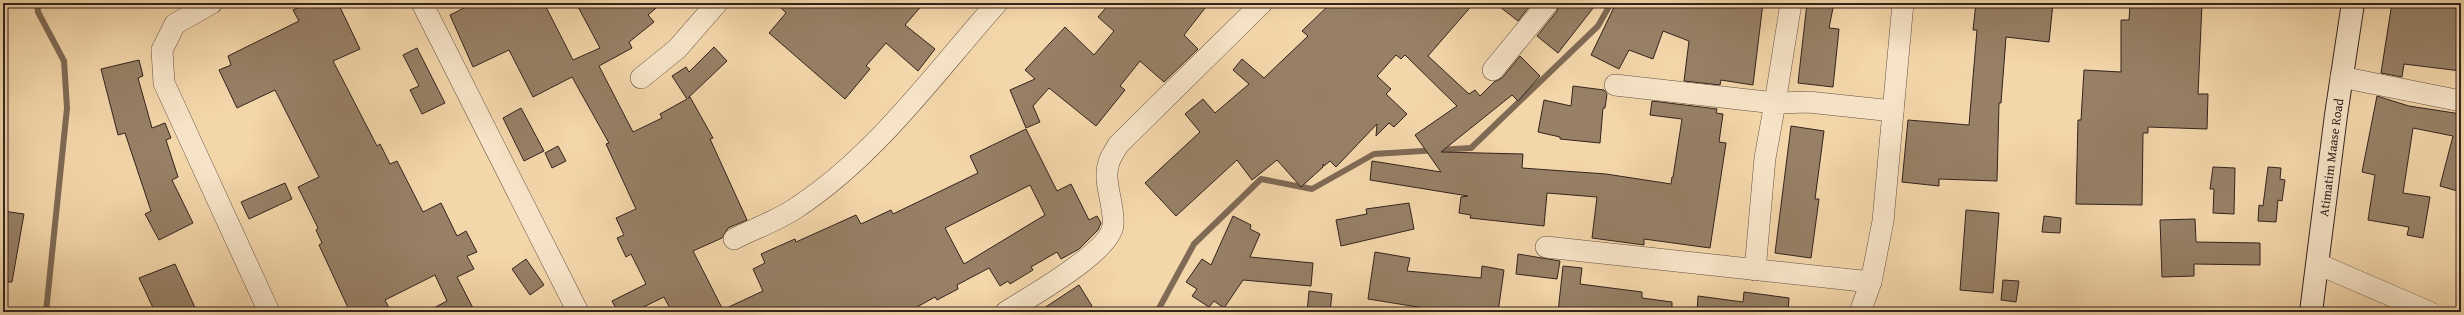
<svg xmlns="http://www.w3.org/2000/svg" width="2464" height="315" font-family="'Gentium Book Plus',serif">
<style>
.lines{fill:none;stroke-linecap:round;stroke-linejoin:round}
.stream{stroke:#7f6a55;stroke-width:6}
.building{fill:#978066;stroke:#33231d;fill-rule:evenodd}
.street-casing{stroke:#635040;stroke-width:22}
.secondary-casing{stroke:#33231d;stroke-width:24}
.street{stroke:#f7e4c8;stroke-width:21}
.secondary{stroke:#f7e4c8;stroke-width:22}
.labels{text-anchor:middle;stroke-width:3;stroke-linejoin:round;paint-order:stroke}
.street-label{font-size:13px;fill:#33231d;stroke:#f7e4c8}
</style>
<rect width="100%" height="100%" fill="#f3d6aa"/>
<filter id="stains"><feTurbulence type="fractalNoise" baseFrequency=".005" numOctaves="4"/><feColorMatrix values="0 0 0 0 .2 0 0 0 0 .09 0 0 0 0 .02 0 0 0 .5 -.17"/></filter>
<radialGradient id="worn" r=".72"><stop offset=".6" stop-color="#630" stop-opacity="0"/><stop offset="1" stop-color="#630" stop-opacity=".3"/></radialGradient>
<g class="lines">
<g class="stream">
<path d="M37 3 38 12 64 61 67 108 46 312"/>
<path d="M1157 312 1194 244 1261 179 1312 189 1374 154 1471 148 1598 26 1611 3"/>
</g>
</g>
<g class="building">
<path d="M309 3H338L360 49 333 61 377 146 380 144 390 164 397 161 423 212 441 203 457 236 466 231 477 252 467 256 474 269 457 277 475 312H426L447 301 435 275 385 300 391 312H350L319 245 322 243 316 230 318 228 298 187 319 177 275 90 237 108 219 70 231 65 228 56 299 21 293 10Z"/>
<path d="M474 3H544L573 60 600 48 576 3H662L648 15 654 22 629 42 632 48 599 66 633 132 662 118 660 114 687 99 672 76 686 67 689 72 714 47 727 61 688 98 690 97 713 138 710 139 747 220 728 228 722 238 693 251 722 308 713 312H672L664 297 633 312H618L612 301 646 284 631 254 626 257 617 238 624 235 616 218 636 209 606 144 609 143 572 77 533 97 509 50 473 67 450 15Z"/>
<path d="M776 3H924L905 25 935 49 918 71 886 43 866 66 870 69 845 99 769 33 786 13Z"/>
<path d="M1110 3H1209L1184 35 1198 49 1164 82 1140 61 1120 86 1125 90 1096 126 1049 88 1033 106 1040 122 1026 128 1010 90 1035 79 1025 70 1065 27 1094 55 1114 31 1098 17Z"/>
<path d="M1331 3H1474L1428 56 1469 94 1475 90 1480 96 1494 82 1502 78 1520 56 1540 76 1518 101 1512 95 1441 152 1523 154 1522 168 1606 174 1671 184 1672 177H1673L1682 119 1650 115 1652 101 1717 109 1716 113 1723 114 1719 142 1726 143 1710 248 1644 239V245L1592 238 1597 197 1547 193 1544 226 1470 218 1471 215 1459 213 1461 197 1468 196 1370 180 1372 161 1441 172 1415 135 1457 106 1405 55 1401 59 1396 55 1377 76 1391 89 1386 94 1407 114 1394 127 1389 123 1376 136 1377 124 1336 167 1330 161 1324 166 1323 164V167L1301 187 1277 160 1252 180 1237 160 1176 216 1145 183 1200 132 1185 114 1203 99 1215 113 1249 84 1233 70 1242 59 1264 78 1308 36 1302 31Z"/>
<path d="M1495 3H1532L1518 21Z"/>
<path d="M1560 3H1597L1558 53 1537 36 1557 11Z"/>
<path d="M1616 3H1763L1753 85 1721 80 1720 85 1684 81 1689 41 1663 31 1653 59 1629 50 1619 69 1591 55Z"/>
<path d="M1807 3H1834L1829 28 1839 29 1833 87 1798 83Z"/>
<path d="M1976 3H2053L2049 42 2006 37 2001 103H1999L1997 181 1939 179V186L1902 182 1908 120 1969 125 1977 30H1973Z"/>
<path d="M2136 3H2202L2198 94H2208L2207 129 2148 127V133H2143L2142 205 2076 204 2078 120H2081L2084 70 2121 72V20H2129L2130 5H2136Z"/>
<path d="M2392 3H2461V71L2404 64 2402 77 2381 73Z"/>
<path d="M417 48 445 103 422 114 410 90 419 86 403 55Z"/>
<path d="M139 60 143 76 138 78 152 128 165 123 171 138 166 140 178 177 172 180 193 223 159 240 145 214 151 211 125 133 118 135 101 69Z"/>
<path d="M1573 86 1604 90 1607 94 1605 108H1603L1600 143 1560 139V137L1538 132 1544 100 1571 106Z"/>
<path d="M2377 96 2409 106 2461 114V192L2440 186 2453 136 2413 128 2403 193 2430 197 2423 238 2407 235 2409 227 2368 220 2375 175 2362 172Z"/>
<path d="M521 108 544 151 524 161 503 118Z"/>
<path d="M1791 126 1824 131 1815 199H1819L1811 258 1775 253Z"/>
<path d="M1026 129 1057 191 1071 184 1089 220 1097 216 1101 223 1098 230 1079 249 1061 259 1057 252 1031 267 1033 270 1010 284 1008 281 1000 286 989 268 957 285 958 289 937 300 935 297 908 312H718L763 291 753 269 765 263 761 254 795 239 796 242 856 215 861 224 891 210 893 214 978 173 970 156ZM1030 185 1045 215 964 264 945 228Z"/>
<path d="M558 146 566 161 552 168 545 153Z"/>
<path d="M2213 167 2235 168 2234 214 2213 213 2214 189H2210Z"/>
<path d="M2268 167 2281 168 2280 179 2285 180 2282 201 2278 200 2276 222 2258 221 2259 205 2263 206Z"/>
<path d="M285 183 292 199 249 219 241 202Z"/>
<path d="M1409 203 1414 229 1341 246 1336 220 1367 214 1366 209Z"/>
<path d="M1966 210 1999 213 1993 293 1960 290Z"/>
<path d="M3 211 24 214 12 282H3Z"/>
<path d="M1233 216 1251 225 1250 229 1260 234 1250 257 1313 263 1311 286 1243 280 1224 308 1214 301 1209 307 1192 296 1197 289 1186 282 1202 259 1211 265Z"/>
<path d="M2044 216 2061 218 2060 233 2042 232Z"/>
<path d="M2195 219 2196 242 2260 243V265L2194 264V276L2162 277 2160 220Z"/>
<path d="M1375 252 1410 258 1407 271 1481 278 1482 266 1504 270 1498 312 1424 310V308L1368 299Z"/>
<path d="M1518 254 1560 261 1557 279 1516 274Z"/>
<path d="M526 259 544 285 530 295 512 269Z"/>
<path d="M175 264 197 312H155L139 278Z"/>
<path d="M1563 266 1582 268 1580 284 1642 292V298L1672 302V312H1558Z"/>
<path d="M2003 280 2019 281 2016 302 2001 300Z"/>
<path d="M1079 285 1092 306 1084 312H1038Z"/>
<path d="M1309 291 1332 294 1330 312H1307Z"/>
<path d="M1744 292 1789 298 1788 312H1697L1698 296 1743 302Z"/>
</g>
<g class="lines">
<g class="street-casing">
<g id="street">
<path d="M212 3 175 24 162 50 164 83 269 312"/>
<path d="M422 3 578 312"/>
<path d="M1493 70 1548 3"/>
<path d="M2341 77 2461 101"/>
<path d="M641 78 677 49 717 3"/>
<path d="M1615 85 1775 103 1791 3"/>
<path d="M734 239C755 228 780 220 799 206 877 154 935 73 997 3"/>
<path d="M1546 247 1871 282"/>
<path d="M2318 264 2429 312"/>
<path d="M1755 270 1765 158 1775 103 1808 102 1893 111"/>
<path d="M1006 312C1029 297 1111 252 1113 225 1115 205 1102 181 1109 162 1111 156 1115 151 1118 145L1262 3"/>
<path d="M1860 312 1871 282 1883 221 1903 3"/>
</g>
</g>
<g class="secondary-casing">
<g id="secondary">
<path id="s1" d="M2311 312 2336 115 2353 3"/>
</g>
</g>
<use href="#street" class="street"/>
<use href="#secondary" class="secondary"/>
</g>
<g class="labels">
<g class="street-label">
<text dy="5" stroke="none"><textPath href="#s1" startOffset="156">Atimatim Maase Road</textPath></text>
</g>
</g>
<rect width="2464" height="315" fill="none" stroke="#f3d6aa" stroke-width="16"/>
<rect x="4" y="4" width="2456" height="307" fill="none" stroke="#33231d" stroke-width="2"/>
<rect x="8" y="8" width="2448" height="299" fill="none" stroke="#33231d"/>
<rect width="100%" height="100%" filter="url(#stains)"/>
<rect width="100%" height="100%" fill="url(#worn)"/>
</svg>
